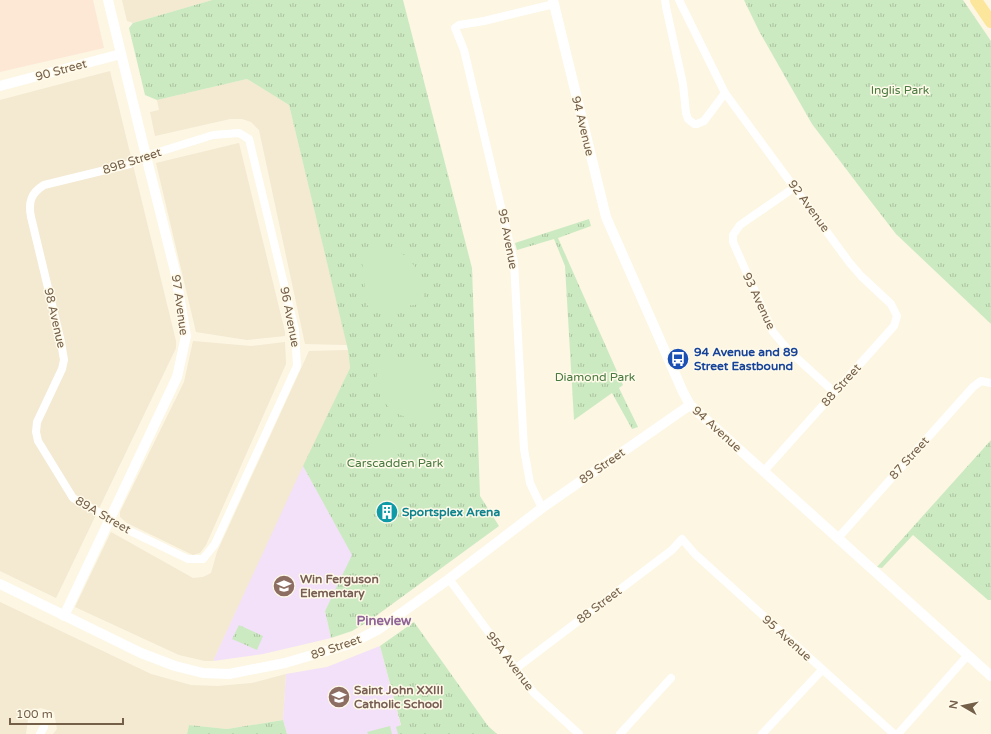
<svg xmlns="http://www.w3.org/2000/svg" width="991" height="734" font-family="'Varela Round',sans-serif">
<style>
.residential{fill:#f4e9d1}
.commercial{fill:#fde8d6}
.education{fill:#f3e0f9}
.park{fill:url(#park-tufts)}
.pitch{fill:#cceac1}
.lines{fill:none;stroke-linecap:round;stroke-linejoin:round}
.minor{stroke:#fff;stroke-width:8}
.tertiary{stroke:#fff;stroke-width:10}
.primary{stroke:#fce69b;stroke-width:12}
.labels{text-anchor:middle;stroke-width:3;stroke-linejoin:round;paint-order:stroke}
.street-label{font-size:12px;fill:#745f49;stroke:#fffae9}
.park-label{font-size:12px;fill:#497a41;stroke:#fffae9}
.transit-label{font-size:12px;font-weight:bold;fill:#164399;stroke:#fffae9;text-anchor:start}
.culture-label{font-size:12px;font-weight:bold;fill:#0d838f;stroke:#fffae9;text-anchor:start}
.education-label{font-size:12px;font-weight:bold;fill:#785e54;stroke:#fffae9;text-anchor:start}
.neighbourhood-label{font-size:13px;font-weight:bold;fill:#8f6498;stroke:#fffae9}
</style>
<defs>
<pattern id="park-tufts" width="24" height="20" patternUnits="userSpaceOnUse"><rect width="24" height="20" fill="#cceac1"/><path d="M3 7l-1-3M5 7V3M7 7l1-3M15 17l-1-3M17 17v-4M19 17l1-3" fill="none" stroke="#aac19f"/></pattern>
</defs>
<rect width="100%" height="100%" fill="#fcf6e3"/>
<g class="residential">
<path d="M122 0H212L133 23 127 21Z"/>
<path d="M110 71 176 341V348L56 598 0 571V100Z"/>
<path d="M247 79 289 105 347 345 305 344 259 130 251 122 242 119H230L155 136 150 112 159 110 157 100Z"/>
<path d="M239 143 285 332V336L247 340 196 332 156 163Z"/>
<path d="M193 341 251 346 285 342 286 364 206 545 200 553 193 555 127 523 120 517V512L184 382Z"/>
<path d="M348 350 350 368 213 661H205L179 655 75 607 111 532 193 578 203 577 211 573 217 552 309 351Z"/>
<path d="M0 602 151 674 191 685 217 686 252 683 286 674 283 720 227 729 189 725 187 734H53L57 729 54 712 41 708 29 711 26 734H0Z"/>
</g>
<path class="commercial" d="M0 0H93L104 48 0 72Z"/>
<g class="education">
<path d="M303 466 353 555 325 611 331 638 263 654 213 661Z"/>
<path d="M380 646 403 734H287L283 720 286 674 327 667Z"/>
</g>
<g class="park">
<path d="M212 0H403L472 268 480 496 499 526 369 621 352 631 331 638 325 611 352 555 303 466 350 368 348 350 289 105 247 79 157 100 145 95 129 28 133 23Z"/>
<path d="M744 0H963L991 41V324L896 234 862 190 812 124 759 31Z"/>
<path d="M589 219 591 226 558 238 623 385 619 388 638 427 632 429 612 393 574 420 565 266 554 239 517 250 515 243Z"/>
<path d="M991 440V600H988L913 535 882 568 877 567Z"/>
<path d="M414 622 488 726 497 734H398L396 727 401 725 380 646Z"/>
<path d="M239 625 263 636 257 650 232 639Z"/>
<path d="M283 720 287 734H187L189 725 227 729Z"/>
</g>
<g class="pitch">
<path d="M371 248C381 248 392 247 401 253 416 263 430 287 422 304L372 310 367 305 361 252Z"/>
<path d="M384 357 427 358 432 363 431 416C427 417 423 419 419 419 386 419 365 384 384 357Z"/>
<path d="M375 436 401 440 400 452 373 448Z"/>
<path d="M372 452 399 456 397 468 370 464Z"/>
<path d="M390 726 392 734H368L367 732Z"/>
</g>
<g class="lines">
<g class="minor">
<path d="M665 0 666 7 683 84 686 113 688 119 694 124H697L704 121 725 93"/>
<path d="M679 0 725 93 849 262 861 276 891 304 897 316 894 326 764 471"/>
<path d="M239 133 249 139 295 330 297 366 215 544 203 559H188L109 521 100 513 73 498 38 441 36 432 37 422 62 369 64 360 61 342 31 217C28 202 31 193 44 185L130 164 146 156 213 135Z"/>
<path d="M795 187 740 225 733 235V242L773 332 789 351 834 392"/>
<path d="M542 508 530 483 524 449 514 262 464 50 455 28 459 25 484 21 554 4"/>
<path d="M838 538 973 387 981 381 991 383"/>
<path d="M449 579 534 693 579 734"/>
<path d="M515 669 672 550 682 539 695 554 894 734"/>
<path d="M40 734 44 727"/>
<path d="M620 734 671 678"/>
<path d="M762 734 822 670"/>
<path d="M898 734 968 655"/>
</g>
<g class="tertiary">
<path d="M553 0 606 217 683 392 690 405 991 676"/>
<path d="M0 86 121 54"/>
<path d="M0 584 141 653 175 666 203 673 229 674 285 663 350 644 379 629 449 579 542 508 690 405"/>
<path d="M64 616 177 377 186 336 175 271 146 156 108 0"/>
</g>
<path class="primary" d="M976 0 991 22"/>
</g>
<defs>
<g id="bus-disc" transform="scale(1.15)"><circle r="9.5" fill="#1a4fb4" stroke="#fffae9"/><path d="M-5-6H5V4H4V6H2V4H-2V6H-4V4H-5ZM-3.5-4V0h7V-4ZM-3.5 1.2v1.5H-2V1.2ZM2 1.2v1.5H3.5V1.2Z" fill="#fff"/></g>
<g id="building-disc" transform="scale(1.15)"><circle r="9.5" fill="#0f9aa8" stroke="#fffae9"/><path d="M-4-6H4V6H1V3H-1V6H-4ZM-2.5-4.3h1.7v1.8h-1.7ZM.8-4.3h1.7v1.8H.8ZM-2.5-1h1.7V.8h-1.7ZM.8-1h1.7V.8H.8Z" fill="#fff"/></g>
<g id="school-disc" transform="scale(1.15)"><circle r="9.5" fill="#8d6e63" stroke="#fffae9"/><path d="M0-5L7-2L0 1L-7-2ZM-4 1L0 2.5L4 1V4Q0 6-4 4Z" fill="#fff"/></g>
</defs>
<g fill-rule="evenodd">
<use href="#bus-disc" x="678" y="359"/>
<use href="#building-disc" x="387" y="512"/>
<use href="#school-disc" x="284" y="586"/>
<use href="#school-disc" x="339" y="697"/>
</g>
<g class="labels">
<g class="street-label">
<text transform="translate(61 70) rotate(-15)" y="4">90 Street</text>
<text transform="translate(583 126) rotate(76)" y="4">94 Avenue</text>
<text transform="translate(132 161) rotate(-18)" y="4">89B Street</text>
<text transform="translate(809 206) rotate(54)" y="4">92 Avenue</text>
<text transform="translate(508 239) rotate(79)" y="4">95 Avenue</text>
<text transform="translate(759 301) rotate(65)" y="4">93 Avenue</text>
<text transform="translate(180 305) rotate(82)" y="4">97 Avenue</text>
<text transform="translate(290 317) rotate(79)" y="4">96 Avenue</text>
<text transform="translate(55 318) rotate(77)" y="4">98 Avenue</text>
<text transform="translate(841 385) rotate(-48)" y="4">88 Street</text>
<text transform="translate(717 429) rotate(42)" y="4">94 Avenue</text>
<text transform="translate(909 458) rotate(-48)" y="4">87 Street</text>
<text transform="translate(602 466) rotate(-35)" y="4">89 Street</text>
<text transform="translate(103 515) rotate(30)" y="4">89A Street</text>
<text transform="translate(599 605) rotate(-37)" y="4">88 Street</text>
<text transform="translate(787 638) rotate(42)" y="4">95 Avenue</text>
<text transform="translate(336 647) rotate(-19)" y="4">89 Street</text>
<text transform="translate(510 661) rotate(53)" y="4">95A Avenue</text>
</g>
<g class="park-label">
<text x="900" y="94">Inglis Park</text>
<text x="595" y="381">Diamond Park</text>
<text x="395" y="467">Carscadden Park</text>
</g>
<g class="transit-label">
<text x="694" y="356">94 Avenue and 89<tspan x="694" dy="14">Street Eastbound</tspan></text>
</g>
<g class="culture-label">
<text x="402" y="516">Sportsplex Arena</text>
</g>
<g class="education-label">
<text x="300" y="583">Win Ferguson<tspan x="300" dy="14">Elementary</tspan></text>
<text x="354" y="694">Saint John XXIII<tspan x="354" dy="14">Catholic School</tspan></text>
</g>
<g class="neighbourhood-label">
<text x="384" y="625">Pineview</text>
</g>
</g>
<g transform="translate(963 706) rotate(279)" stroke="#fffae9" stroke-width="3" paint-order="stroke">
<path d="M0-3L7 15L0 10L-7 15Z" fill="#745f49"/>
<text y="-6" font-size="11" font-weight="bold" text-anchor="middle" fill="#745f49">N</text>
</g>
<path d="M10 718v6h113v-6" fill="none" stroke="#745f49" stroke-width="2"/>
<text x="16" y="718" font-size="12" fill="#745f49" stroke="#fffae9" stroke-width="3" paint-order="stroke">100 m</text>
</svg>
